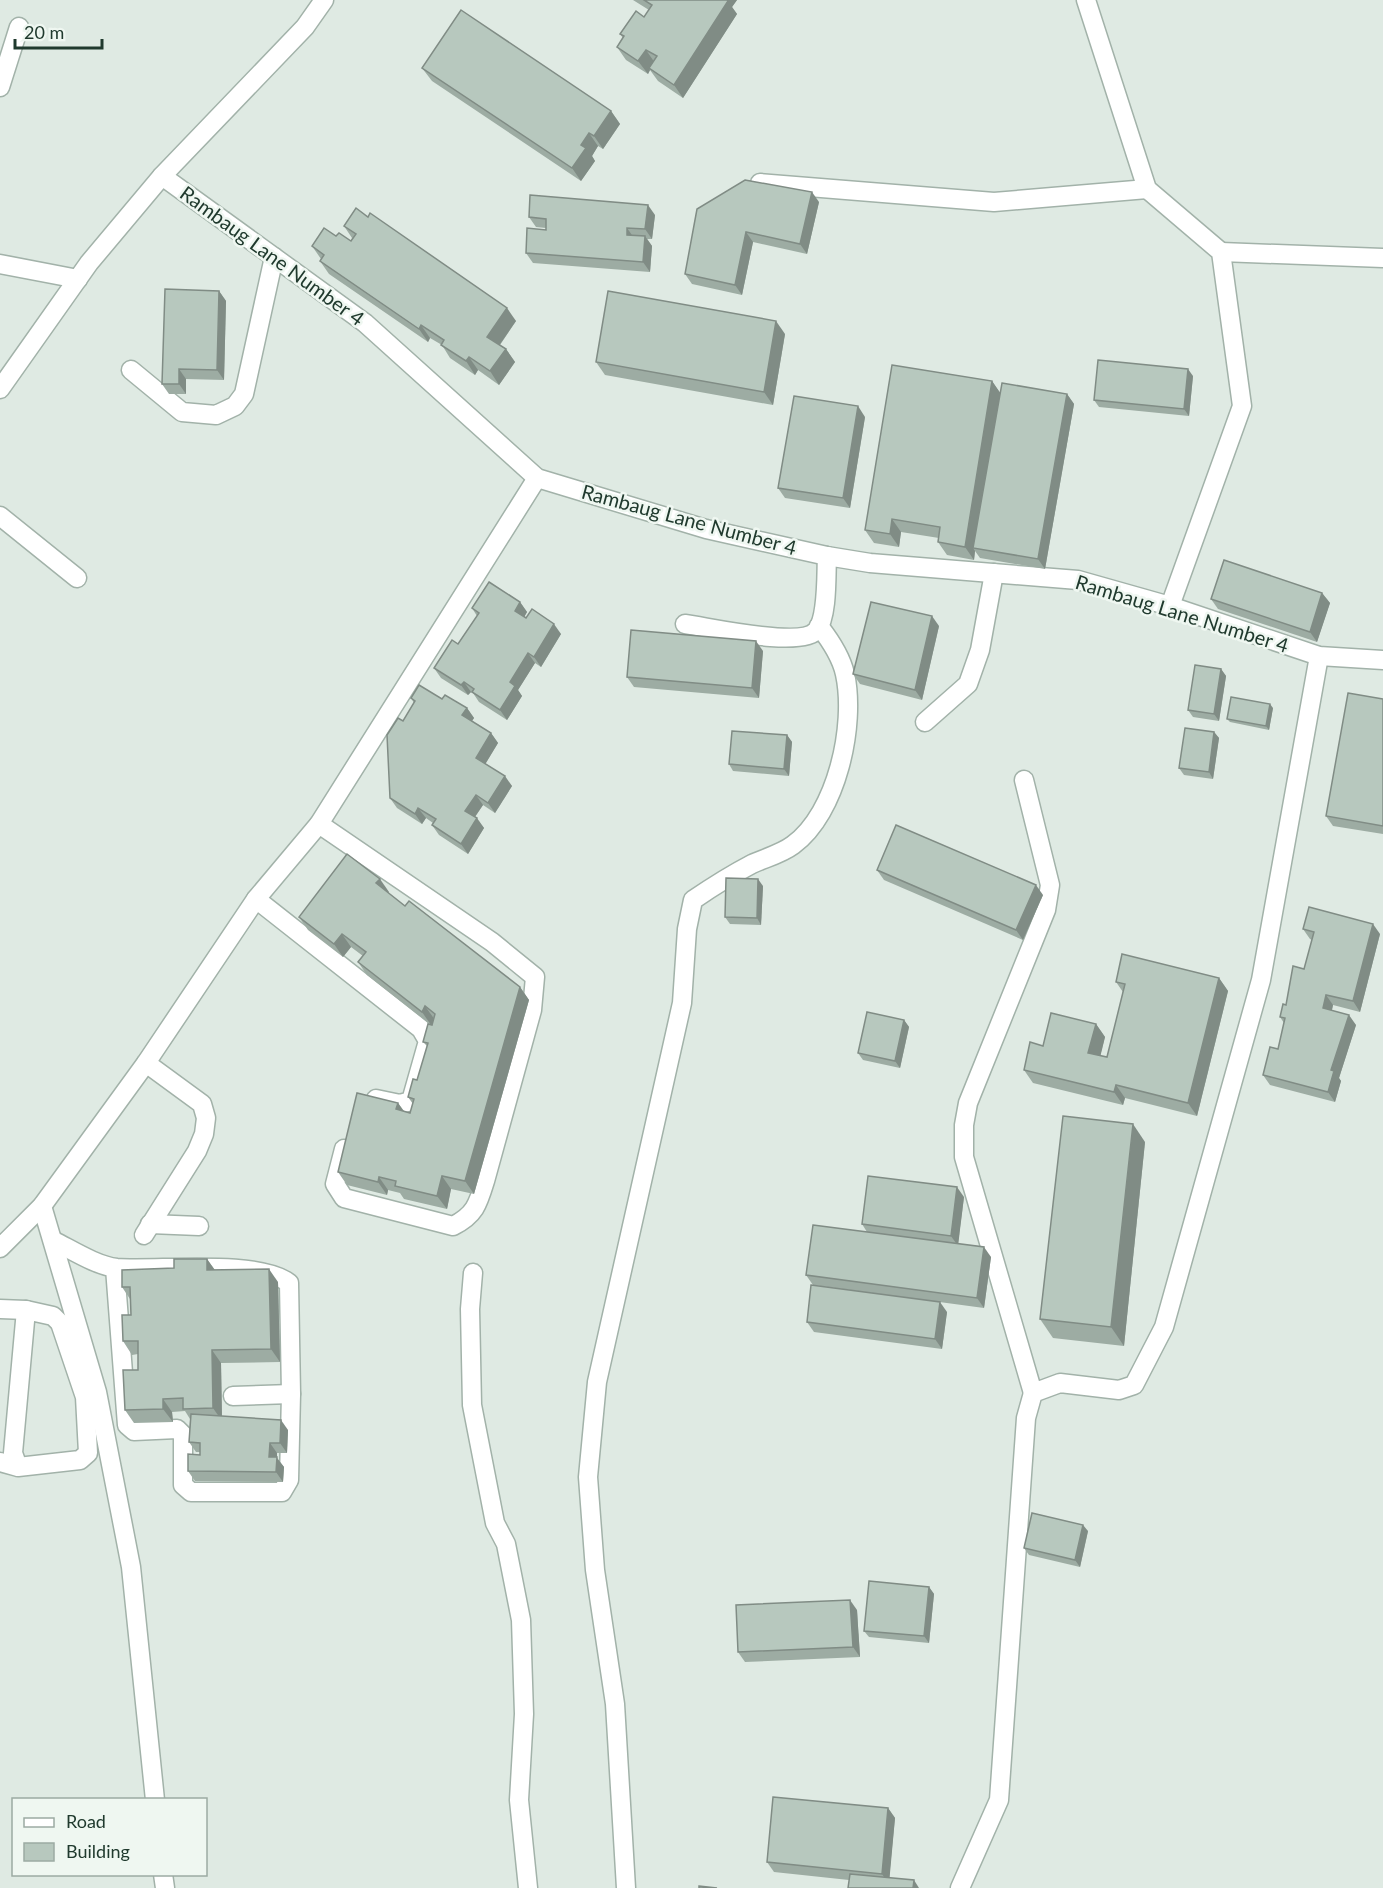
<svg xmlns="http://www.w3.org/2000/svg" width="1383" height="1888" font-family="Lato,sans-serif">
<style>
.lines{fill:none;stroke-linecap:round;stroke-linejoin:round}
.minor-casing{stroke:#a2b2a9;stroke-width:21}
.minor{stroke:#fff;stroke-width:18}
.wall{fill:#9daca3}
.shaded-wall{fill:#808c85}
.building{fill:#b7c8be;stroke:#808c85;stroke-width:1.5}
.labels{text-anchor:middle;stroke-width:5;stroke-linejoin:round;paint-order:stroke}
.street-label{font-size:20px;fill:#203a2e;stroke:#eff7f1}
</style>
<rect width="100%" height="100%" fill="#dfeae3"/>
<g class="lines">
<g class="minor-casing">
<g id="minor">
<path d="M1086 0 1147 189 1221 252 1242 406 1170 606"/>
<path d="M0 87 19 27"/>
<path d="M162 176 365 323 537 478 706 529 827 556 870 563 1078 580 1170 606 1319 656 1383 660"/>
<path d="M760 183 994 202 1147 189"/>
<path d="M1221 252 1383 258"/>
<path d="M0 264 78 279"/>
<path d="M131 370 182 412 216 415 235 406 244 394 274 257"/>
<path d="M0 389 89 263 162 176 305 27 324 0"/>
<path d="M0 516 77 578"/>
<path d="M685 624C709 627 802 649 817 630 828 616 826 574 827 556"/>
<path d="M925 722 968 684 980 650 994 573"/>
<path d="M1024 780 1050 885 1046 910 968 1103 964 1125V1157L1033 1393"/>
<path d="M319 824 492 942 535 977 532 1010 485 1181C478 1204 475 1215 453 1226L344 1198 335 1184 344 1149"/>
<path d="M256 899 421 1029 428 1041 411 1101 400 1104 376 1099"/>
<path d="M42 1206 97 1392 131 1567 155 1800"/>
<path d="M150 1224 199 1226"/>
<path d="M144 1235 197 1151 204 1134 206 1118 202 1104 146 1063"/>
<path d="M54 1241C72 1250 97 1266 117 1268 157 1271 259 1259 289 1283L291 1394 289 1480 282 1492H191L183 1485V1435L177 1429 134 1431 127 1425 115 1268"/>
<path d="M0 1248 42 1206 146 1063 256 899 319 824 537 478"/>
<path d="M473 1273 470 1309 472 1405 495 1523 506 1544 521 1620 524 1714 519 1800 528 1888"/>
<path d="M0 1309 26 1310"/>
<path d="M233 1396 291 1394"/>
<path d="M0 1462 18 1467 80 1460 88 1453 85 1397 60 1323 53 1316 26 1310 13 1453 18 1467"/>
<path d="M163 1874 165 1888"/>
<path d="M626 1888 615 1704 595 1570 588 1477 597 1382 682 1003 687 929 693 900C712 887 731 875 752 864 765 858 781 854 793 845 837 813 856 725 845 674 841 656 830 640 819 626"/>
<path d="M960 1888 999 1800 1026 1418 1033 1393 1060 1383 1119 1390 1134 1385 1164 1327 1261 980 1319 656"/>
</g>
</g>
<use href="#minor" class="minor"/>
</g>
<g class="wall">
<path d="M633 0H737L732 7 737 14 683 98 658 81 650 70 648 74 626 60 617 47 623 38 620 34 644 17 649 10Z"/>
<path d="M422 68 611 111 620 124 603 149 598 146 592 156 595 161 581 181 432 81Z"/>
<path d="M819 202 807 254 753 242 742 295 692 284 685 274 697 209Z"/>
<path d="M655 215 652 239H647L652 246 650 272 533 263 526 253 546 230V228L536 227 529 217Z"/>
<path d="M344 226 516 321 500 345 506 349 515 362 499 385 478 370 475 375 450 358 442 345 430 338 428 342 329 274 320 261 321 259 312 246 336 236 351 241 352 238Z"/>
<path d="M219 291 226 301 224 380 186 379V394H169L162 384Z"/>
<path d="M785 334 773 405 605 375 596 362Z"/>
<path d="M1193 376 1189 416 1099 407 1094 400Z"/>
<path d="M992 381 1000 393 1067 394 1074 404 1045 569 980 558 975 551 974 560 947 555 938 542 939 538 901 532 899 547 874 543 865 530Z"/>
<path d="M865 417 850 508 785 498 778 488Z"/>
<path d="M1322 593 1330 603 1317 642 1218 609 1211 599Z"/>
<path d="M520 602 527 612 524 617 561 634 541 667 535 663 518 690 522 696 507 720 479 702 473 693 471 692 468 695 441 678 434 668 458 644 477 616 472 608Z"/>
<path d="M939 626 922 700 860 684 853 674Z"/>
<path d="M763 651 759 698 634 687 627 677Z"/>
<path d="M1221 669 1226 676 1219 721 1193 717 1188 710Z"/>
<path d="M411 698 442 699 467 708 474 718 472 721 491 733 498 743 485 764 512 786 495 813 483 805 475 817 484 828 468 854 439 835 432 825 433 823 426 818 422 824 397 808 390 798 403 721 414 703Z"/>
<path d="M1383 699V834L1333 826 1326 816Z"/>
<path d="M1273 708 1269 730 1230 722 1227 719Z"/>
<path d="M1214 732 1219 738 1213 779 1184 775 1179 768Z"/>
<path d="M787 735 792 742 789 776 733 771 729 764Z"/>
<path d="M877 870 1043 895 1023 940 884 880Z"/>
<path d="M763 886 761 925 730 924 725 917Z"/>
<path d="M389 892 388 893 405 906 520 987 529 1000 474 1194 451 1189 447 1209 404 1199 400 1193 388 1190 387 1195 347 1185 338 1172 398 1103 404 1111 410 1113 413 1104 408 1097 417 1080 427 1046 423 1042 433 1022 431 1025 367 975 358 962 363 956 351 947 343 957 308 930 299 917Z"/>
<path d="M1303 929 1380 934 1360 1012 1333 1005 1332 1010 1356 1025 1339 1078 1341 1081 1335 1102 1270 1085 1263 1075 1278 1049 1284 1023 1280 1017 1304 969 1312 940 1310 939Z"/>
<path d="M1219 978 1228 991 1197 1116 1125 1098 1123 1105 1033 1083 1024 1070 1043 1046 1096 1024 1105 1037 1100 1056 1107 1057 1123 992 1116 982Z"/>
<path d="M904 1020 909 1027 900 1068 863 1060 858 1053Z"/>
<path d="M1145 1142 1124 1346 1053 1338 1040 1319Z"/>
<path d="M964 1197 958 1243 991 1257 984 1308 813 1285 806 1275 867 1232 862 1224Z"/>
<path d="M207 1259 215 1270 278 1282 280 1362 221 1363 222 1416 288 1430 287 1453H277V1458L284 1467 283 1482 195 1481 188 1471 200 1455V1452H196L189 1442 190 1419 185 1411 172 1412 173 1422 134 1423 125 1410 138 1370V1354L132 1355 123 1341 131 1315 130 1299 122 1287 174 1268Z"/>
<path d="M947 1312 942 1349 814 1332 807 1322Z"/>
<path d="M1088 1531 1080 1567 1029 1555 1024 1548Z"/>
<path d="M929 1587 934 1594 929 1643 869 1637 864 1631Z"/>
<path d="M857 1610 860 1657 745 1662 738 1652Z"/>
<path d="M888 1808 895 1818 889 1878 849 1880 774 1872 767 1862Z"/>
</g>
<g class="shaded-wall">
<path d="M724 0H737L732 7 737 14 683 98 674 85Z"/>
<path d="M646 50 655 63 649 68 650 70 648 74 638 61Z"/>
<path d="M611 111 620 124 603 149 594 136Z"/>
<path d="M589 133 598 146 592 156 595 161 581 181 572 168 581 145Z"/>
<path d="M812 192 819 202 807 254 800 244Z"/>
<path d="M648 205 655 215 652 239 645 229Z"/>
<path d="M627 228 634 238 627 235Z"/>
<path d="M746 232 753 242 742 295 735 285Z"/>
<path d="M645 236 652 246 650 272 643 262Z"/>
<path d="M219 291 226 301 224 380 217 370Z"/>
<path d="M507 308 516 321 496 350 487 337Z"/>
<path d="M776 321 785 334 773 405 764 392Z"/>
<path d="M421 325 430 338 428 342 419 329Z"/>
<path d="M506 349 515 362 499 385 490 371Z"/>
<path d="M469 357 478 370 475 375 466 361Z"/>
<path d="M179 369 186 379V394L179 384Z"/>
<path d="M1188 369 1193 376 1189 416 1184 409Z"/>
<path d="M992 381 1001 394 973 548 975 551 974 560 965 547Z"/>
<path d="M1067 394 1074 404 1045 569 1038 559Z"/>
<path d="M858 406 865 417 850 508 843 498Z"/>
<path d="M892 519 901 532 899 547 890 534Z"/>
<path d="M1322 593 1330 603 1317 642 1310 632Z"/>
<path d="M520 602 527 612 522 621 515 611Z"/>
<path d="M932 616 939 626 922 700 915 690Z"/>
<path d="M554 624 561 634 541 667 534 657Z"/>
<path d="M756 641 763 651 759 698 752 688Z"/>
<path d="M528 653 535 663 518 690 522 696 507 720 500 710 510 682Z"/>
<path d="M1221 669 1226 676 1219 721 1214 714Z"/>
<path d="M464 682 471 692 468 695 461 685Z"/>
<path d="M1270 704 1273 708 1269 730 1266 726Z"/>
<path d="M467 708 474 718 469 725 462 715Z"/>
<path d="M1214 732 1219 738 1213 779 1209 772Z"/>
<path d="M491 733 498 743 483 768 476 758Z"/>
<path d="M787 735 792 742 789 776 784 769Z"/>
<path d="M505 776 512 786 495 813 488 803Z"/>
<path d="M476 795 483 805 472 821 465 811Z"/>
<path d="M418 808 426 818 422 824 415 814Z"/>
<path d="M477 818 484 828 468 854 461 844Z"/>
<path d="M380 879 389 892 386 896 376 883Z"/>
<path d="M758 879 763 886 761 925 757 918Z"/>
<path d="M1036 885 1043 895 1023 940 1016 930Z"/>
<path d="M1373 924 1380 934 1360 1012 1353 1001Z"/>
<path d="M342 934 351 947 343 957 334 944Z"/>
<path d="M1219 978 1228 991 1197 1116 1188 1103Z"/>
<path d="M520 987 529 1000 474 1194 465 1181Z"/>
<path d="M1326 995 1333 1005 1330 1018 1323 1008Z"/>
<path d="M425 1006 435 1020 431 1025 422 1012Z"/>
<path d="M1349 1015 1356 1025 1339 1078 1341 1081 1335 1102 1328 1092 1331 1070Z"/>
<path d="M904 1020 909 1027 900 1068 895 1061Z"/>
<path d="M1096 1024 1105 1037 1098 1066 1088 1053Z"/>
<path d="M1116 1085 1125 1098 1123 1105 1114 1092Z"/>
<path d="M398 1103 407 1116 396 1109Z"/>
<path d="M1133 1124 1145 1142 1124 1346 1111 1327Z"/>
<path d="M442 1176 451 1189 447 1209 437 1196Z"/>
<path d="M379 1177 388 1190 387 1195 378 1182Z"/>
<path d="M957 1187 964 1197 958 1246 951 1236Z"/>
<path d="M984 1247 991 1257 984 1308 977 1298Z"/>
<path d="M207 1259 216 1272 207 1270Z"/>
<path d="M269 1269 278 1282 280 1362 271 1349Z"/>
<path d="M940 1302 947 1312 942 1349 935 1339Z"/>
<path d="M212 1350 221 1363 222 1421 213 1408Z"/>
<path d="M163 1399 172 1412 173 1422 163 1409Z"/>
<path d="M281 1420 288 1430 287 1453 280 1443Z"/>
<path d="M270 1443 277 1453V1458L284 1467 283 1482 276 1472 269 1457Z"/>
<path d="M1083 1525 1088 1531 1080 1567 1075 1560Z"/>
<path d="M929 1587 934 1594 929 1643 924 1636Z"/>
<path d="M850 1600 857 1610 860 1657 853 1647Z"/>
<path d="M888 1808 895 1818 889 1884 882 1874Z"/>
<path d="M914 1880 919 1888H913Z"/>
</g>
<g class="building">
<path d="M644 0H727L728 1 674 85 649 68 657 56 646 50 638 61 617 47 624 36 620 34 636 11 644 17 652 5Z"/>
<path d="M461 10 611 111 594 136 589 133 581 145 586 148 572 168 422 68Z"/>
<path d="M745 180 812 192 800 244 746 232 735 285 685 274 697 209Z"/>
<path d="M530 195 648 205 645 229 627 228V235L645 236 643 262 526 253 527 228 546 230V219L529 217Z"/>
<path d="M356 208 368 217 370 213 507 308 487 337 506 349 490 371 469 357 466 361 441 345 444 340 421 325 419 329 320 261 324 255 312 246 324 228 336 236 339 233 351 241 356 234 344 226Z"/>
<path d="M165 289 219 291 217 370 179 369V384H162Z"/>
<path d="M608 291 776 321 764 392 596 362Z"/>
<path d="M1098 360 1188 369 1184 409 1094 400Z"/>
<path d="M892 365 992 381 965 547 938 542 940 527 892 519 890 534 865 530Z"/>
<path d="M1002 383 1067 394 1038 559 973 548Z"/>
<path d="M794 396 858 406 843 498 778 488Z"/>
<path d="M1224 560 1322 593 1310 632 1211 599Z"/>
<path d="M489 582 520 602 515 611 526 618 532 609 554 624 534 657 528 653 510 682 515 686 500 710 472 692 474 689 464 682 461 685 434 668 452 640 458 644 479 613 472 608Z"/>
<path d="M871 602 932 616 915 690 853 674Z"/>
<path d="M631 630 756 641 752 688 627 677Z"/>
<path d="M1195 665 1221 669 1214 714 1188 710Z"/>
<path d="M419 685 442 699 445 695 467 708 462 715 491 733 476 758 505 776 488 803 476 795 465 811 477 818 461 844 432 825 436 819 418 808 415 814 390 798 387 735 398 718 403 721 415 701 411 698Z"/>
<path d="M1348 693 1383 699V826L1326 816Z"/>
<path d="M1231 697 1270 704 1266 726 1227 719Z"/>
<path d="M1185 728 1214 732 1209 772 1179 768Z"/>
<path d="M732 731 787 735 784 769 729 764Z"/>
<path d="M896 825 1036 885 1016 930 877 870Z"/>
<path d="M347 854 380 879 376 883 405 906 409 901 520 987 465 1181 442 1176 437 1196 395 1186 396 1181 379 1177 378 1182 338 1172 357 1093 398 1103 396 1109 410 1113 414 1099 408 1097 413 1079 417 1080 428 1043 423 1042 428 1024 432 1025 435 1014 425 1006 422 1012 358 962 366 952 342 934 334 944 299 917Z"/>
<path d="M726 878 758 879 757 918 725 917Z"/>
<path d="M1309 907 1373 924 1353 1001 1326 995 1323 1008 1349 1015 1331 1070 1334 1071 1328 1092 1263 1075 1270 1047 1278 1049 1285 1018 1280 1017 1283 1004 1286 1005 1293 966 1304 969 1314 932 1303 929Z"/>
<path d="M1122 954 1219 978 1188 1103 1116 1085 1114 1092 1024 1070 1030 1042 1043 1046 1051 1013 1096 1024 1088 1053 1107 1057 1125 984 1116 982Z"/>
<path d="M867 1012 904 1020 895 1061 858 1053Z"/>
<path d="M1063 1116 1133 1124 1111 1327 1040 1319Z"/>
<path d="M868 1176 957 1187 951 1236 862 1224Z"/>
<path d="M813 1225 984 1247 977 1298 806 1275Z"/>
<path d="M174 1259H207V1270L269 1269 271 1349 212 1350 213 1408 183 1409V1398L163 1399V1409L125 1410 123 1370H138V1341H123L122 1315H131L130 1287H122V1270L174 1268Z"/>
<path d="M811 1285 940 1302 935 1339 807 1322Z"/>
<path d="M191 1414 281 1420 280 1443H270L269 1457H277L276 1472 188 1471V1454L200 1455V1443L189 1442Z"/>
<path d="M1032 1513 1083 1525 1075 1560 1024 1548Z"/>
<path d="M869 1581 929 1587 924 1636 864 1631Z"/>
<path d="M850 1600 853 1647 738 1652 736 1605Z"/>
<path d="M773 1797 888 1808 882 1874 767 1862Z"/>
<path d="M850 1874 914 1880 913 1888H848Z"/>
<path d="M699 1886 717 1888H699Z"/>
</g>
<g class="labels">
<g class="street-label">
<text transform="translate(272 256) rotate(36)" y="7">Rambaug Lane Number 4</text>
<text transform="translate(689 520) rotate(15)" y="7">Rambaug Lane Number 4</text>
<text transform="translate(1182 614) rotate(17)" y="7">Rambaug Lane Number 4</text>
</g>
</g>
<rect x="12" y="1798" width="195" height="78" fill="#eff7f1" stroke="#9caba3" stroke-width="1.5"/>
<rect x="24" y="1818" width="30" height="9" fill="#ffffff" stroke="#9caba3" stroke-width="1.5"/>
<text x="66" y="1828" font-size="18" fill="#203a2e">Road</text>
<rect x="24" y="1843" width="30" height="18" fill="#b7c8be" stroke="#9caba3" stroke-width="1.5"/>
<text x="66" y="1858" font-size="18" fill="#203a2e">Building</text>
<path d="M15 39v9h87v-9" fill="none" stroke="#203a2e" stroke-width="3"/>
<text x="24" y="39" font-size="18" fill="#203a2e" stroke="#eff7f1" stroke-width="4.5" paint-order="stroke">20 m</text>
</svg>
